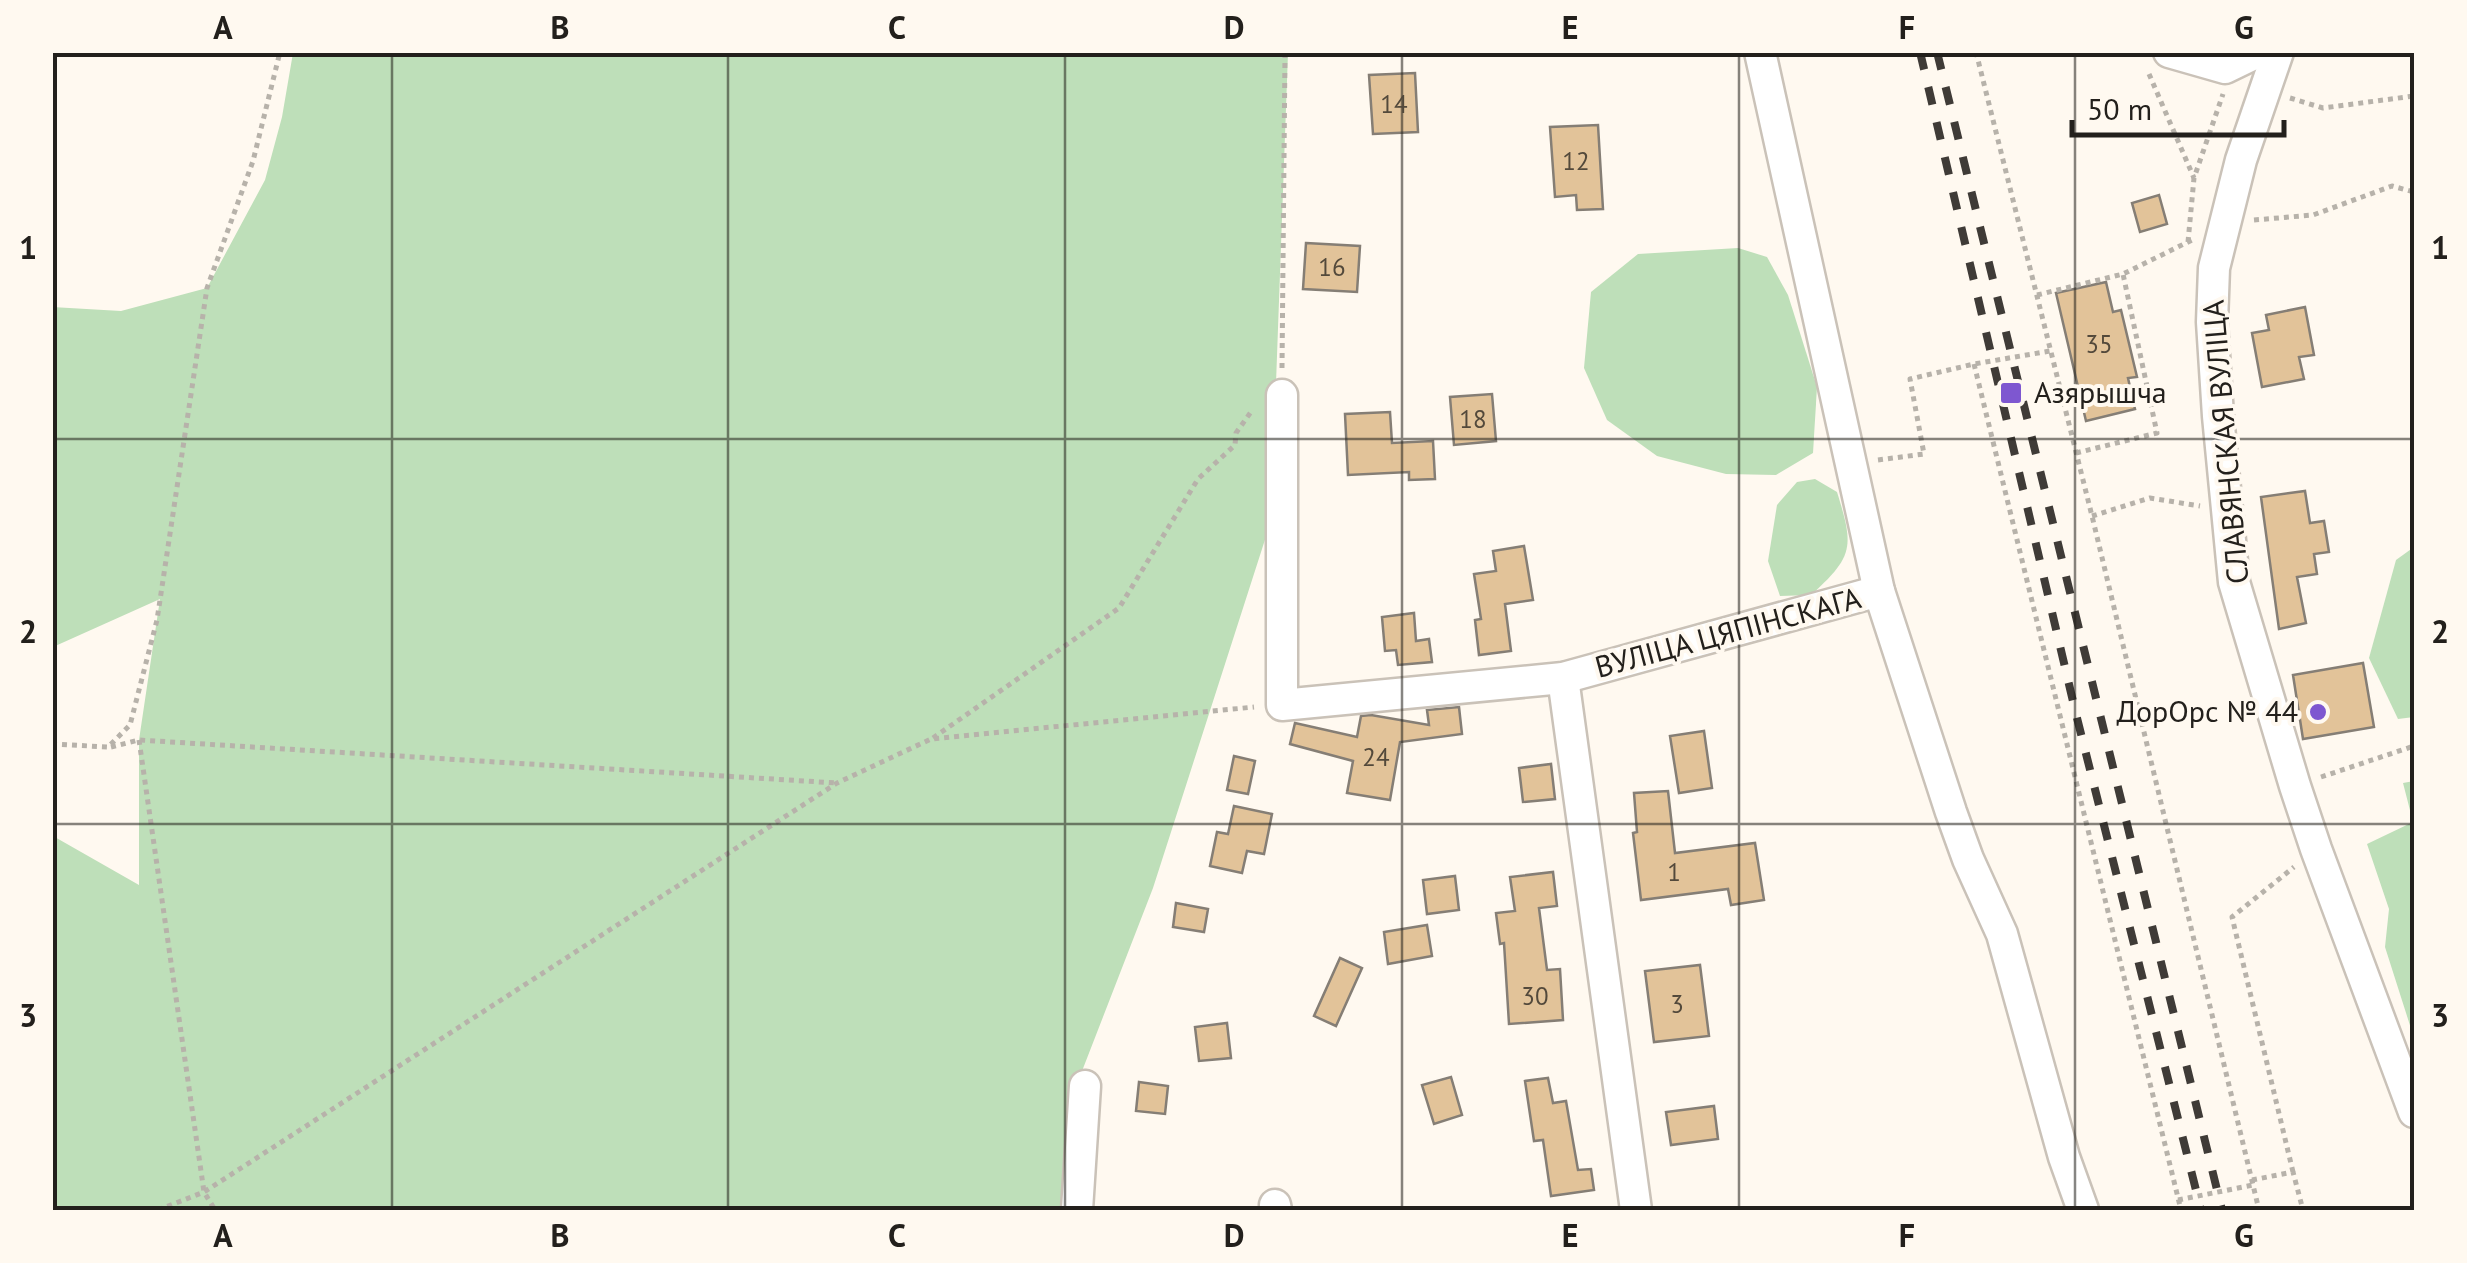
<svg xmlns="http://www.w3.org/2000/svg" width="2467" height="1263" font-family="'PT Sans',sans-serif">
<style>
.green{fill:#bedfb9}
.building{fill:#e2c399;stroke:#857e75;stroke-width:2.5}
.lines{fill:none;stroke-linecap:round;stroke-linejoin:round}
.minor-casing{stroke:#cac2b8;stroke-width:35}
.path{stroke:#b7b2aa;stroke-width:5;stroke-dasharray:5 5;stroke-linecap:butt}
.minor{stroke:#fff;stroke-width:30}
.rail{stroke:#3f3b37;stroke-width:8;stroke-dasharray:18 18;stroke-linecap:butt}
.grid{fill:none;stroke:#23201c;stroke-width:2.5;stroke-opacity:0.55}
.poi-dot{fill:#7e57d0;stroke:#fff9f0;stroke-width:4}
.labels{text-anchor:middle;stroke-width:8;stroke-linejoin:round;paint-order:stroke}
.number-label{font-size:25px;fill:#53493b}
.poi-label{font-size:30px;fill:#23201c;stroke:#fff9f0;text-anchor:start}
.street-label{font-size:30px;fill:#23201c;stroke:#fff9f0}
.neatline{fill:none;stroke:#23201c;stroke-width:4}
.grid-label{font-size:32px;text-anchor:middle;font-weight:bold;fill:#23201c}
</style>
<rect width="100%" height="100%" fill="#fff9f0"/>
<g class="green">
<path d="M293 53H1288L1271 521 1153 888 1077 1084 1066 1210H53V836L139 885V740L160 599 53 647 52 307 121 311 207 288 265 180 282 117Z"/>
<path d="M1738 248 1767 257 1788 295 1817 387 1813 453 1776 475 1726 474 1657 456 1607 420 1584 368 1591 292 1638 254Z"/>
<path d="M1815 479 1837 492C1854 547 1854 556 1811 595L1780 596 1768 561 1777 505 1797 482Z"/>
<path d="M2414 547V717L2398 719 2369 658 2396 560Z"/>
<path d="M2414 781V1038L2385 947 2389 909 2367 844 2413 822 2403 783Z"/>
</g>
<g class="building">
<path d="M1415 73 1418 132 1373 134 1369 75Z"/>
<path d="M1598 125 1603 209 1577 210 1576 195 1555 197 1550 127Z"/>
<path d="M2159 195 2167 224 2140 232 2132 203Z"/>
<path d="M1306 243 1360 246 1357 292 1303 289Z"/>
<path d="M2106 282 2113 312 2121 310 2137 377 2128 378 2135 409 2086 421 2056 293Z"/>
<path d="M2305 307 2314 355 2299 357 2304 379 2262 387 2252 333 2269 330 2266 315Z"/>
<path d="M1492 394 1496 441 1454 445 1450 397Z"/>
<path d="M1390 412 1392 443 1433 441 1435 479 1409 480V472L1348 475 1345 414Z"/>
<path d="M2305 491 2310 523 2324 521 2329 552 2314 554 2317 574 2297 577 2306 623 2279 629 2261 497Z"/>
<path d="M1524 546 1533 600 1505 604 1511 651 1479 655 1475 620 1481 619 1474 574 1496 571 1493 551Z"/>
<path d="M1414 613 1416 641 1429 639 1432 662 1398 665 1396 650 1385 651 1382 617Z"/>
<path d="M2363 663 2374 727 2303 739 2293 675Z"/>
<path d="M1459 707 1462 734 1400 742 1390 800 1347 793 1353 761 1290 744 1295 723 1357 737 1361 716 1371 715 1429 725 1427 710Z"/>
<path d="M1704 731 1712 788 1679 793 1670 736Z"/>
<path d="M1234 756 1255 761 1248 794 1227 790Z"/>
<path d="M1551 764 1555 799 1523 802 1519 768Z"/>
<path d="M1668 791 1675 853 1755 843 1764 900 1731 905 1728 889 1641 900 1633 833 1637 832 1634 793Z"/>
<path d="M1234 806 1272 814 1264 854 1247 851 1242 873 1210 866 1217 832 1228 834Z"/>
<path d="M1553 872 1557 906 1539 908 1547 970 1560 969 1563 1020 1509 1024 1504 943 1500 944 1496 913 1515 911 1510 877Z"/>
<path d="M1455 876 1459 910 1427 914 1423 880Z"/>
<path d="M1176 903 1208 909 1204 932 1173 927Z"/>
<path d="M1427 925 1432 956 1388 964 1384 932Z"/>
<path d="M1340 958 1362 968 1336 1026 1314 1016Z"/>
<path d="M1700 965 1709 1036 1654 1042 1645 971Z"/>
<path d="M1227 1023 1231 1058 1199 1061 1195 1027Z"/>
<path d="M1451 1077 1462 1115 1434 1124 1422 1085Z"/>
<path d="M1548 1078 1553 1103 1566 1101 1578 1170 1591 1169 1594 1190 1551 1196 1543 1140 1534 1141 1525 1081Z"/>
<path d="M1139 1082 1168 1086 1165 1114 1136 1111Z"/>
<path d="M1714 1106 1718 1139 1671 1145 1666 1112Z"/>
</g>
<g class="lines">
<g class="minor-casing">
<g id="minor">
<path d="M1760 52 1879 591 1951 812 1968 859 2002 934 2064 1157 2083 1210"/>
<path d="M2169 52 2225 68 2258 52"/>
<path d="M2278 52 2241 160 2214 268 2212 322 2218 416 2234 582 2295 786 2316 849 2414 1112"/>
<path d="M1282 395V705L1563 678 1879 591"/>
<path d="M1563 678 1636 1210"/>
<path d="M1275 1205 1276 1210"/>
<path d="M1077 1210 1085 1086"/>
</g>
</g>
<g class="path">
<path d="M1976 52 2092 516 2259 1210"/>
<path d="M2149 74 2194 178"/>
<path d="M2290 98 2323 108 2414 96"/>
<path d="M2254 220 2313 215 2392 186 2414 192"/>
<path d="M2188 242 2194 178 2223 94"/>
<path d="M2037 295 2123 274 2192 240"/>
<path d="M1974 364 2181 1210"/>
<path d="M1282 368 1285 52"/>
<path d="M2076 453 2157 433 2123 274"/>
<path d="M1878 460 1924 454 1910 379 1974 364 2050 351"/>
<path d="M2092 516 2150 498 2200 506"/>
<path d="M933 738 1119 608 1198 479 1235 445 1236 433 1253 409"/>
<path d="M139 740 204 1192 215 1210"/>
<path d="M52 744 108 747 130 725 157 620 207 288 253 161 280 52"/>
<path d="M111 747 139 740 837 783"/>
<path d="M2321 777 2414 746"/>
<path d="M2293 1172 2232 917 2294 867"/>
<path d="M2252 1180 2293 1172 2303 1210"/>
<path d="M2178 1200 2253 1185"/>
<path d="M158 1210 204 1192 837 783 931 739 1254 707"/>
</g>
<use href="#minor" class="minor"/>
<g class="rail">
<path d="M1920 52 2076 714 2201 1210"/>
<path d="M1937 52 2222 1210"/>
</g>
</g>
<path class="grid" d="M392 52V1210M728 52V1210M1065 52V1210M1402 52V1210M1739 52V1210M2075 52V1210M52 439H2414M52 824H2414"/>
<g class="poi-dot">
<rect x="1999" y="381" width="24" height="24" rx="5"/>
<circle cx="2318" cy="712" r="10"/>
</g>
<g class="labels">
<g class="number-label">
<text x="1394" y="113">14</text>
<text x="1576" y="170">12</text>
<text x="1332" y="276">16</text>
<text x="2099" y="353">35</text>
<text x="1473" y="428">18</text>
<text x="1376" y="766">24</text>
<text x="1674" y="881">1</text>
<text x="1535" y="1005">30</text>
<text x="1677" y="1013">3</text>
</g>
<g class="poi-label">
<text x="2034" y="403">Азярышча</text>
<text x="2298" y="722" text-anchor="end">ДорОрс № 44</text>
</g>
<g class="street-label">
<text transform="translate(2226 442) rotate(-95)" y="10">СЛАВЯНСКАЯ ВУЛІЦА</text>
<text transform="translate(1728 633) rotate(-15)" y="10">ВУЛІЦА ЦЯПІНСКАГА</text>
</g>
</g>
<rect width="2467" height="1263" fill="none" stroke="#fff9f0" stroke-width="110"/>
<path d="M2072 120v15h212v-15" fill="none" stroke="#23201c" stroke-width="5"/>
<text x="2087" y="120" font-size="30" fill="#23201c" stroke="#fff9f0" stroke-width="8" paint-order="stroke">50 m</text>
<rect x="55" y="55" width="2357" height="1153" class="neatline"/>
<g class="grid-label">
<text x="223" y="39">A</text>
<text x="560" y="39">B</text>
<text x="897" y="39">C</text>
<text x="1234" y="39">D</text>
<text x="1570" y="39">E</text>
<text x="1907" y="39">F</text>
<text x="2244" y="39">G</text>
<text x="28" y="259">1</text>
<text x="2440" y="259">1</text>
<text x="28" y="643">2</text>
<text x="2440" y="643">2</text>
<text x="28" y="1027">3</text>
<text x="2440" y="1027">3</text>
<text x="223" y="1247">A</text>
<text x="560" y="1247">B</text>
<text x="897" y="1247">C</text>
<text x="1234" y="1247">D</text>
<text x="1570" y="1247">E</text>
<text x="1907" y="1247">F</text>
<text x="2244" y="1247">G</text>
</g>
</svg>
